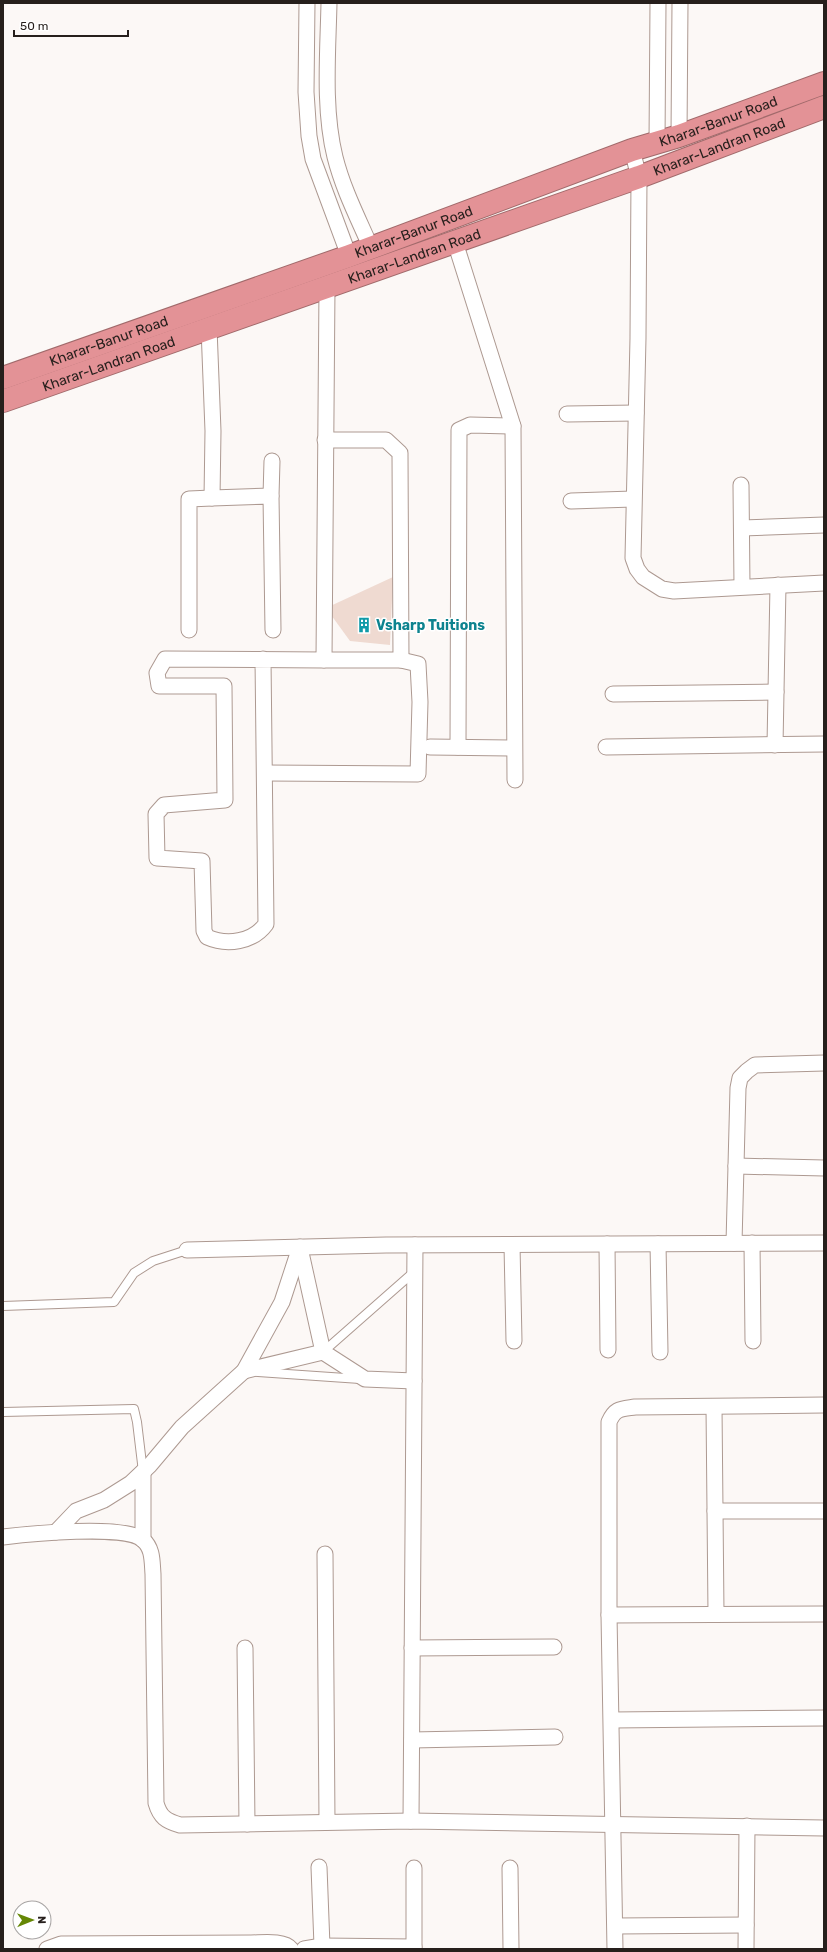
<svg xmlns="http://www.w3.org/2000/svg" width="827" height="1952" font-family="Rubik,sans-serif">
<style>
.building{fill:#efdad1}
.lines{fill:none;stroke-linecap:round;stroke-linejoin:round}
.lane-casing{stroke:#ad9991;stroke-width:10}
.street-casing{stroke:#ad9991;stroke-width:17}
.highway-casing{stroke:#a16a6b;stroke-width:24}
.lane{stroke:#fff;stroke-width:8}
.street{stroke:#fff;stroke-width:15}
.highway{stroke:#e39296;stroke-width:22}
.labels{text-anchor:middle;stroke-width:3;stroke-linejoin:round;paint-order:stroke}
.street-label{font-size:14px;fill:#261f1c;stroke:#fff}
.culture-label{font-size:14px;font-weight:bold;fill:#0d838f;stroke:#fff;text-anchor:start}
</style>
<rect width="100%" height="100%" fill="#fcf8f6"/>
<path class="building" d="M393 577 390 645 350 641 326 608Z"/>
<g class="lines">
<g class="lane-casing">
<g id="lane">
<path d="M3 1306 114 1302 134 1273 153 1261 187 1250"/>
<path d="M323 1352 415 1271"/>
<path d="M258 1372 360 1379"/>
<path d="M3 1412 134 1409 137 1422 143 1472"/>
</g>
</g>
<g class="street-casing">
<g id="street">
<path d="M307 3 306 92 309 136 313 159 349 256"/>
<path d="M329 3C328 52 323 109 335 157 343 189 358 218 371 248"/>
<path d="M679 136 680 3"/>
<path d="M657 143 658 3"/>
<path d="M632 150 639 177 638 338 633 558 637 569 643 577 662 589 674 591 824 583"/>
<path d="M455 242 513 426 515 780"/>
<path d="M209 328 213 431 212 498 271 496 273 630"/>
<path d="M567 414 636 413"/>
<path d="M741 485 742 586"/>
<path d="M271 496 272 461"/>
<path d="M571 501 633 499"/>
<path d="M742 528 824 525"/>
<path d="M189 630V499L212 498"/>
<path d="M263 659 266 924C253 942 227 946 207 937L204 931 202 861 157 858 156 814 164 805 225 800 224 686H159L157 673 165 659 324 660 327 288"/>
<path d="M324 660H401L400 453 386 440H325"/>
<path d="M613 694 776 692"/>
<path d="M775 745 778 585"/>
<path d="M430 747 514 748"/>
<path d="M458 747 459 430 470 425 513 426"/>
<path d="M606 747 824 744"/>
<path d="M266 773 418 774 420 702 418 664 401 660"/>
<path d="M736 1166 824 1168"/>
<path d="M734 1243 738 1088 740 1078 747 1071 755 1065 824 1063"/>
<path d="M752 1243 753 1341"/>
<path d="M607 1244 608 1350"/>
<path d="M658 1244 660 1352"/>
<path d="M512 1245 514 1341"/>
<path d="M300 1248 323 1352 365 1379 414 1381"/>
<path d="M187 1250 386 1245 824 1243"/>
<path d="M244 1371 323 1352"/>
<path d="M714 1407 716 1613"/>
<path d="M143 1472V1540"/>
<path d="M715 1511H824"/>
<path d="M56 1532 76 1511 104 1500 131 1483 150 1465 182 1427 244 1371 282 1302 300 1247"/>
<path d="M3 1537C28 1534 126 1524 143 1540 153 1548 152 1562 153 1574L156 1803C160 1817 166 1821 180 1825L411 1821 824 1828"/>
<path d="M325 1554 327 1822"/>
<path d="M609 1615 824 1614"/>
<path d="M245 1648 247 1824"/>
<path d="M412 1648 554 1647"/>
<path d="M612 1720 824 1718"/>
<path d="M412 1740 555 1737"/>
<path d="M411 1821 415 1245"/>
<path d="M319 1867 322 1946"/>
<path d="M414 1868V1949"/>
<path d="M510 1868 511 1949"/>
<path d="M616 1926 746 1925"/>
<path d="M47 1949 61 1944 251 1943C262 1943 284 1940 291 1949"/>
<path d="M304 1949 322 1946 414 1947"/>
<path d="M615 1949 609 1615V1422C615 1408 621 1409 635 1407L824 1405"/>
<path d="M746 1949 747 1826"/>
</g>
</g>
<g class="highway-casing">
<g id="highway">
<path id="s1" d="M3 378 349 256 632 150 679 136 824 83"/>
<path id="s2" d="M3 401 639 177 824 107"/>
</g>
</g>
<use href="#lane" class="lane"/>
<use href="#street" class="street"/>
<use href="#highway" class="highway"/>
</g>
<defs>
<g id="building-bare" transform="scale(1.2)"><path d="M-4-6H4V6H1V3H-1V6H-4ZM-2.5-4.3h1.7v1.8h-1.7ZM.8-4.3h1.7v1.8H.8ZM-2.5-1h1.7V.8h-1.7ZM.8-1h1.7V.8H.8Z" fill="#0f9aa8" stroke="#fff" stroke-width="2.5" paint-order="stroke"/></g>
</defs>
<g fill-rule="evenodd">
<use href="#building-bare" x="364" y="625"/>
</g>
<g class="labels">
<g class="street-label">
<text dy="5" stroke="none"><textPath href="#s1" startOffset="760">Kharar-Banur Road</textPath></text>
<text dy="5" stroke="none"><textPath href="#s2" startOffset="760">Kharar-Landran Road</textPath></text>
<text dy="5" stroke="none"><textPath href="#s1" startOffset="436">Kharar-Banur Road</textPath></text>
<text dy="5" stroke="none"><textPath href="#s2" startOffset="436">Kharar-Landran Road</textPath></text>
<text dy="5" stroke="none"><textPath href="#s1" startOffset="112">Kharar-Banur Road</textPath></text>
<text dy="5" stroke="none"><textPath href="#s2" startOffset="112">Kharar-Landran Road</textPath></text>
</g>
<g class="culture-label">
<text x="376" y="630">Vsharp Tuitions</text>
</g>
</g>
<rect width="827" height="1952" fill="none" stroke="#261f1c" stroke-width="8"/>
<g transform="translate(32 1920) rotate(89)"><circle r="19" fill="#ffffff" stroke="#a8a5a4"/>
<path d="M0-3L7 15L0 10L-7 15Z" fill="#658705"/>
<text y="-6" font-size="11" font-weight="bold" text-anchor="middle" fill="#261f1c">N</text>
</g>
<path d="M14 30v6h114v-6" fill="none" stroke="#261f1c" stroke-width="2"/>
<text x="20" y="30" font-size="12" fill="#261f1c" stroke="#ffffff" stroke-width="3" paint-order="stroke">50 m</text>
</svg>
